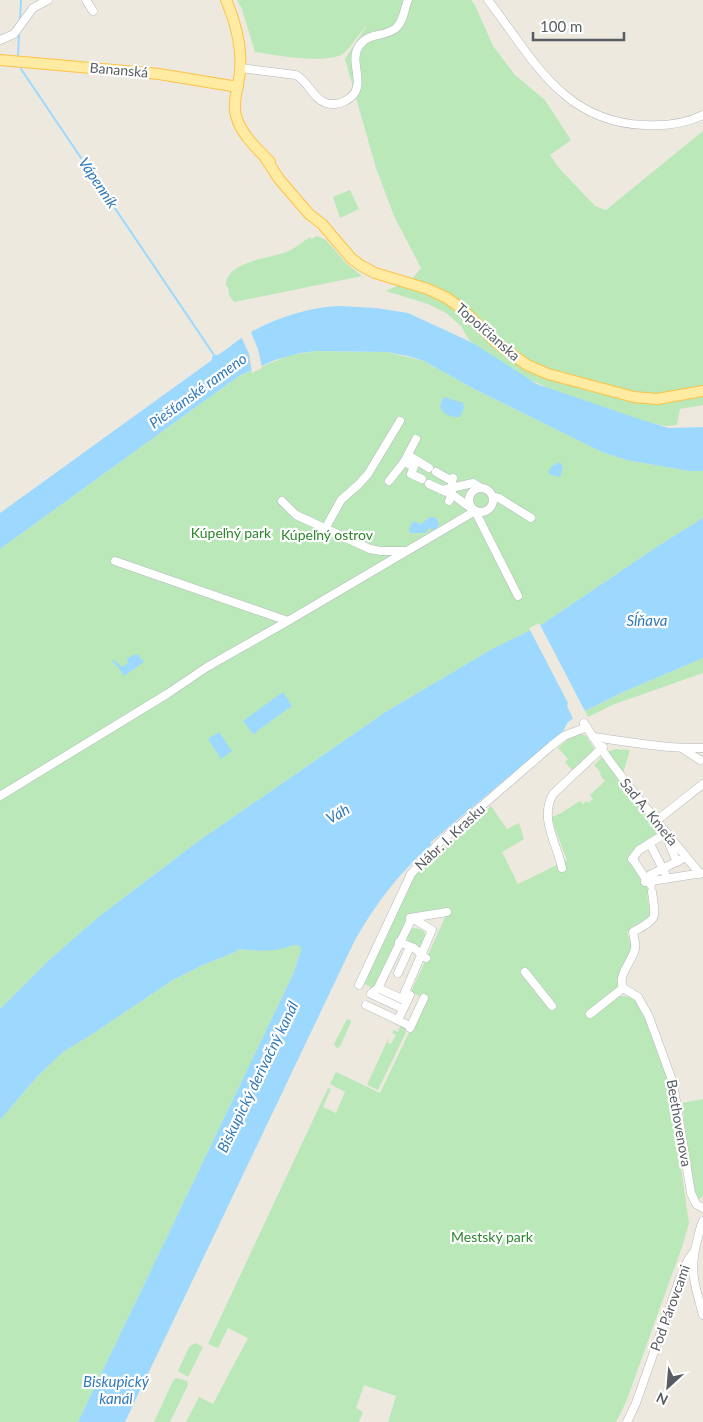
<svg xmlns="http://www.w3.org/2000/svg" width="703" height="1422" font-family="Lato,sans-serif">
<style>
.green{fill:#bae8b8}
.water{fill:#9dd9ff}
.pier{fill:#ede9df}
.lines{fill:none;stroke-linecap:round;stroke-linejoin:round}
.stream{stroke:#9dd9ff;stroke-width:2}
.minor-casing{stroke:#b5b8be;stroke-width:9}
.major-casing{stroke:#ffc246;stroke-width:12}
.minor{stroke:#fff;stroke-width:8}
.major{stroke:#ffeba2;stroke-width:10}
.labels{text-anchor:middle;stroke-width:4.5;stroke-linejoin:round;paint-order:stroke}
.street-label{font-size:14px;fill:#585d62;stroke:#fff}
.park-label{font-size:14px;fill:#2c862c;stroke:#fff}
.water-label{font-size:15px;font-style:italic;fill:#307abb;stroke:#fff}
</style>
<rect width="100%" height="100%" fill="#ede9df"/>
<g class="green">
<path d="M237 0H471L475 5 493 46 515 75 545 100 571 140 550 155 559 168 595 206 606 210 703 131V405L680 409 677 425 666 426 623 417 582 403 513 372 469 340 461 326 446 313 428 304 386 291 412 279 421 268 394 216 376 168 345 59 367 25C359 33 353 45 344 53 329 65 274 55 255 52L242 9Z"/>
<path d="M350 190 359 209 340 218 333 197Z"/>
<path d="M317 236 326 240 346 263 362 276 234 302 229 295 228 287 226 286C225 261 269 259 286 252 295 249 302 242 310 237L311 239Z"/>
<path d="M317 351 387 352 424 361 474 389 602 452 626 460 689 471H703V518L658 546 541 625 492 649 387 711 197 842 97 918 48 961 0 1009V549L239 376 290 355Z"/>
<path d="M703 658V673L612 705 588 717 585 711 621 693Z"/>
<path d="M579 733 586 736 595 750 572 770 565 762 568 759 558 748 574 734Z"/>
<path d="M615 749 630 750 623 773 608 752Z"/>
<path d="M602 757 660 831 631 852C634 868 648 877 650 894H647C652 924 654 919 627 932L632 948 630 958 622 969 616 991 619 996 634 997 650 1026 670 1084 675 1107 677 1141 689 1223 683 1244 626 1402 616 1422H388L396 1396 364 1385 356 1408 363 1412 359 1422H186L199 1397 213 1404 248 1338 228 1328 218 1348 208 1344 328 1088 331 1089 323 1107 336 1113 345 1092 330 1084 336 1072 380 1093 425 999 411 992 447 913 407 918 375 989 360 982 413 875 491 806 507 829 519 823 524 839 502 852 518 884 567 860 554 826 552 817 561 813 580 801 583 804 586 801 588 803 593 799 590 795 605 781 600 775 601 773 594 765Z"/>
<path d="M415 928 423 930 426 937 421 948 404 940H409L405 937 409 929Z"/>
<path d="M294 944 301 947V950L294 972 273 1016 78 1422H0V1120L37 1077 63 1052 91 1035 173 980 203 965 233 953 239 949C257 952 277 951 294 944Z"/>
<path d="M347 1019 350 1020 351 1022 340 1047 337 1048 334 1044Z"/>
<path d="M401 1024 408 1028 378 1090 367 1085 389 1037 388 1043 391 1044 396 1035 392 1033 394 1030 398 1032Z"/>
<path d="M703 1099V1196L700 1199H698L696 1196 689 1160 682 1103Z"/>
<path d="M195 1343 203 1347 188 1377 178 1371 189 1347Z"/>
<path d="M176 1378 187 1381 188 1385 170 1422H154L173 1381Z"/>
</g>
<g class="water">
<path d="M339 306 376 308 408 313 473 343 537 384 639 419 669 428 703 427V471H689L626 460 602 452 474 389 424 361 408 356 387 352 317 351 300 353 275 360 239 376 0 549V513L212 360V357L214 355H218C230 347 241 337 253 331 278 317 311 307 339 306Z"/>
<path d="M444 397 463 403 464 408 460 417C452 417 441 415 440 405Z"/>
<path d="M560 462 563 467 561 475 558 477 551 475 548 472 552 466Z"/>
<path d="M430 517H433L437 519 439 524 437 528 432 530 429 528 425 533H410C409 529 410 524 414 521L421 524Z"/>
<path d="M703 518V658L621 693 585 711 568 722 563 731 431 842V845C399 873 376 903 355 940L125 1422H78L273 1016 294 972 301 950V947C294 943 292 946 285 948 269 952 255 951 239 949L233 953 203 965 173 980 91 1035 63 1052 37 1077 0 1120V1009L48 961 97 918 197 842 387 711 492 649 541 625 658 546Z"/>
<path d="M135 654 138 655 144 662 124 676 118 667 112 661 114 660 122 667 128 663 127 659Z"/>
<path d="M283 692 292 706 257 731 256 734 255 733 253 734 243 721 246 719 245 718H247Z"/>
<path d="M219 732 232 751 221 759 208 739Z"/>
</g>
<g class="pier">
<path d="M250 330 258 349 262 368 252 373 249 354 241 336Z"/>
<path d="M539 623 586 713 574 721 567 706 568 703 529 628Z"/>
</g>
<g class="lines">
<g class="stream">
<path d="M20 20 21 0"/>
<path d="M18 57 19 32"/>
<path d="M20 65 21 69 214 355"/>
</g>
<g class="minor-casing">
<g id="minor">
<path d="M86 0 93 11"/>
<path d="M488 0C532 57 562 122 644 125 664 126 685 124 703 115"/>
<path d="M0 40 14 34 33 8 48 0"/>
<path d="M240 68 296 75C308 81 313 99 326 103 332 105 340 104 345 101 371 88 347 63 359 46 370 31 384 38 396 28 404 21 404 9 408 0"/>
<path d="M408 455 429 468"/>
<path d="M404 462 414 467 411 474 422 479"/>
<path d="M436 472 452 481"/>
<path d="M389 481 404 462 416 439"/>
<path d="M429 484 453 495 475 511 518 596"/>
<circle cx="481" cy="500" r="12"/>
<path d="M442 490 473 483 481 488"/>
<path d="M494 497 499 498 531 518"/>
<path d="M282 501 296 515 370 549 381 551H404"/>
<path d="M449 501C455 491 450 485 453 478"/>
<path d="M325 529 341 500 359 484 368 474 400 421"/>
<path d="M115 561 288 621"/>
<path d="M584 723C618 777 660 824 700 874"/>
<path d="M593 737C630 742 666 749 703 748"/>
<path d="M683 749 700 760"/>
<path d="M0 796 167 694 207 667 288 621 475 511"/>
<path d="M656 821 703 784"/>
<path d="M671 839 668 841 677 862"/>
<path d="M650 844 665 873"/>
<path d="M634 858V861L647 881"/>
<path d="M632 859 639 850 666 833"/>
<path d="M562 868C557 843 539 819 553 794L603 747"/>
<path d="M645 882 703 873"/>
<path d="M651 885 650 875 686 857"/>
<path d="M410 918 447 912"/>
<path d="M399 942 414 948 426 958"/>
<path d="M525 972 552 1006"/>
<path d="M398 973 410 947"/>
<path d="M359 985 411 874 439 843 551 746 564 736 587 727"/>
<path d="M623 988 638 997 649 1017 673 1083 691 1193 696 1204 703 1208"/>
<path d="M373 992 378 988 412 918 432 930 402 999 378 988"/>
<path d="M371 994 403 1009"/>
<path d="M366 1005 410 1026"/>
<path d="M590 1014 623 988C617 975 632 962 635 949 636 944 634 938 633 932 658 918 656 920 652 892"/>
<path d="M398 1020 410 995"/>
<path d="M410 1028 424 998"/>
<path d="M703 1221C700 1227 699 1234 697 1241 689 1272 695 1285 703 1315"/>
<path d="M627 1422 636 1403 678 1284 688 1260 694 1252"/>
</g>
</g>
<g class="major-casing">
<g id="major">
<path d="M226 0C235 21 242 47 240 71 239 85 232 102 236 116 241 134 257 149 270 162"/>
<path d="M0 60 159 74 238 87"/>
<path d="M266 159 279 179 309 214 322 224 351 258 360 265 375 273 428 289 447 298 461 308 498 344 527 365 548 374 634 397 657 399 703 391"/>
</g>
</g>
<use href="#minor" class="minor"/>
<use href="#major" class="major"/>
</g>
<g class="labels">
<g class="street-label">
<text transform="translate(119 70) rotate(5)" y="5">Bananská</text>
<text transform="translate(488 332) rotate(41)" y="5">Topoľčianska</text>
<text transform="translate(649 812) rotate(51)" y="5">Sad A. Kmeťa</text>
<text transform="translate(450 837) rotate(-43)" y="5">Nábr. I. Krasku</text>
<text transform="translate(679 1123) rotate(80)" y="5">Beethovenova</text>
<text transform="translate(670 1308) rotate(-70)" y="5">Pod Párovcami</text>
</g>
<g class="park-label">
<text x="231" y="538">Kúpeľný park</text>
<text x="327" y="540">Kúpeľný ostrov</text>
<text x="492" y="1242">Mestský park</text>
</g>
<g class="water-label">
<text transform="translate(98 183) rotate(56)" y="5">Vápenník</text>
<text transform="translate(198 391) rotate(-36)" y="5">Piešťanské rameno</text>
<text x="647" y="626">Sĺňava</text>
<text transform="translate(338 814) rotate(-30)" y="5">Váh</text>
<text transform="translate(258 1077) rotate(-64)" y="5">Biskupický derivačný kanál</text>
<text x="116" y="1387">Biskupický<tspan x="116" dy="17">kanál</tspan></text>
</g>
</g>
<g transform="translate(668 1387) rotate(206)" stroke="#ffffff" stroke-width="4" paint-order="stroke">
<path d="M0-4L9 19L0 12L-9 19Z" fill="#585d62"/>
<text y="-8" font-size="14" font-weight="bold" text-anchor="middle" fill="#585d62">N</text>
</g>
<path d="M533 32v8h91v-8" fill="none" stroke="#585d62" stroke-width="2.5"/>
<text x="540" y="32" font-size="15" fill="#585d62" stroke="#ffffff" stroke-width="4" paint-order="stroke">100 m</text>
</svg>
